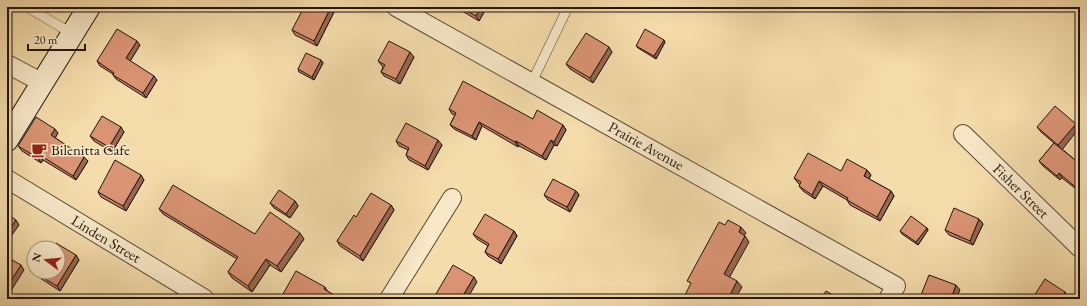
<svg xmlns="http://www.w3.org/2000/svg" width="1087" height="306" font-family="'EB Garamond',serif">
<style>
.lines{fill:none;stroke-linecap:round;stroke-linejoin:round}
.lane-casing{stroke:#564636;stroke-width:10}
.street-casing{stroke:#564636;stroke-width:20}
.secondary-casing{stroke:#21140f;stroke-width:24}
.lane{stroke:#f8e8c8;stroke-width:9}
.street{stroke:#f8e8c8;stroke-width:18}
.secondary{stroke:#f8e8c8;stroke-width:22}
.wall{fill:#bb7f64;stroke:#21140f}
.shaded-wall{fill:#996851;stroke:#21140f}
.building{fill:#da9474;stroke:#21140f}
.labels{text-anchor:middle;stroke-width:3;stroke-linejoin:round;paint-order:stroke}
.street-label{font-size:15px;fill:#21140f;stroke:#f8e8c8}
.poi-label{font-size:15px;fill:#21140f;stroke:#f8e8c8;text-anchor:start}
</style>
<rect width="100%" height="100%" fill="#f5dcab"/>
<filter id="stains"><feTurbulence type="fractalNoise" baseFrequency=".005" numOctaves="4"/><feColorMatrix values="0 0 0 0 .2 0 0 0 0 .09 0 0 0 0 .02 0 0 0 .5 -.17"/></filter>
<radialGradient id="worn" r=".72"><stop offset=".6" stop-color="#630" stop-opacity="0"/><stop offset="1" stop-color="#630" stop-opacity=".3"/></radialGradient>
<g class="lines">
<g class="lane-casing">
<g id="lane">
<path d="M27 7 73 34"/>
<path d="M532 82 568 7"/>
</g>
</g>
<g class="street-casing">
<g id="street">
<path d="M396 7 896 286 888 299"/>
<path d="M7 64 43 83"/>
<path d="M963 134 1080 248"/>
<path d="M7 179 205 299"/>
<path d="M389 299 452 198"/>
</g>
</g>
<g class="secondary-casing">
<path id="secondary" d="M7 140 89 7"/>
</g>
<use href="#lane" class="lane"/>
<use href="#street" class="street"/>
<use href="#secondary" class="secondary"/>
</g>
<g class="wall">
<path d="M156 7H164L162 11Z"/>
<path d="M331 7 334 12 317 46 295 35 292 30Z"/>
<path d="M456 7H487L479 21 457 8Z"/>
<path d="M665 42 656 59 638 48 636 46Z"/>
<path d="M140 45 130 61 157 80 146 98 116 79 113 75V74L100 66 97 61Z"/>
<path d="M612 52 593 83 570 69 566 64Z"/>
<path d="M414 57 400 84 384 76 381 72 383 67 382 66 378 61Z"/>
<path d="M321 60 323 63 314 80 299 72 298 69Z"/>
<path d="M449 109 533 119 563 125 566 130 557 146 554 145 546 160 519 146 518 147 482 126 476 140 454 129 450 125 455 115 452 114Z"/>
<path d="M1076 124 1079 128 1062 149 1080 164V192L1062 178 1060 180 1043 166 1039 161 1054 143 1041 132 1037 127Z"/>
<path d="M124 132 112 152 94 141 90 136Z"/>
<path d="M58 133 55 138 84 157 88 161 76 180 43 160 41 163 22 151 18 146Z"/>
<path d="M396 141 442 145 428 170 409 160 406 155 408 150 399 146Z"/>
<path d="M867 170 871 175 869 179 891 191 894 196 880 221 850 205 847 200 823 186 815 199 803 191 799 186 800 185 798 183 794 178 841 171Z"/>
<path d="M144 180 126 211 101 197 98 192Z"/>
<path d="M576 191 579 195 570 212 548 200 544 195Z"/>
<path d="M295 201 298 206 290 218 274 208 270 203Z"/>
<path d="M391 205 394 210 363 261 340 246 337 241 356 217Z"/>
<path d="M159 209 255 234 304 239 281 272 270 265 252 292 232 278 228 272 237 259 163 214Z"/>
<path d="M979 219 983 224 973 245 949 235 945 230Z"/>
<path d="M927 228 928 230 918 245 902 234 900 231Z"/>
<path d="M514 231 517 236 501 264 488 256 485 252 488 246 477 239 473 234Z"/>
<path d="M79 260 60 291 40 278 37 274Z"/>
<path d="M325 287 328 292 341 299H286L283 294Z"/>
</g>
<g class="shaded-wall">
<path d="M159 7H164L162 11Z"/>
<path d="M331 7 334 12 317 46 314 41Z"/>
<path d="M481 7H487L479 21 476 16Z"/>
<path d="M664 40 665 42 656 59 654 56Z"/>
<path d="M137 41 140 45 129 63 126 58Z"/>
<path d="M609 47 612 52 593 83 590 78Z"/>
<path d="M410 52 414 57 400 84 396 79Z"/>
<path d="M321 60 323 63 314 80 312 77Z"/>
<path d="M154 76 157 80 146 98 143 93Z"/>
<path d="M479 122 482 126 476 140 472 136Z"/>
<path d="M1076 124 1079 128 1062 150 1058 145Z"/>
<path d="M563 125 566 130 557 146 554 142Z"/>
<path d="M121 127 124 132 112 152 109 147Z"/>
<path d="M55 129 58 133 54 140 51 135Z"/>
<path d="M438 140 442 145 428 170 425 166Z"/>
<path d="M551 140 554 145 546 160 542 156Z"/>
<path d="M516 141 519 146 518 147 515 142Z"/>
<path d="M40 155 43 160 41 163 38 158Z"/>
<path d="M84 157 88 161 76 180 73 176Z"/>
<path d="M867 170 871 175 867 181 864 176Z"/>
<path d="M1059 173 1062 178 1060 180 1057 176Z"/>
<path d="M141 175 144 180 126 211 123 206Z"/>
<path d="M819 181 823 186 815 199 812 195Z"/>
<path d="M576 191 579 195 570 212 567 207Z"/>
<path d="M891 191 894 196 880 221 877 217Z"/>
<path d="M295 201 298 206 290 218 286 214Z"/>
<path d="M391 205 394 210 363 261 360 256Z"/>
<path d="M979 219 983 224 973 245 970 241Z"/>
<path d="M16 220 19 225 7 242V233Z"/>
<path d="M741 227 746 233 743 238 739 232Z"/>
<path d="M927 228 928 230 918 245 916 242Z"/>
<path d="M514 231 517 236 501 264 498 259Z"/>
<path d="M300 233 304 239 281 272 277 266Z"/>
<path d="M745 236 749 242 728 280 724 274Z"/>
<path d="M76 255 79 260 60 291 57 286Z"/>
<path d="M266 259 270 265 252 292 248 286Z"/>
<path d="M21 265 24 270 7 297V287Z"/>
<path d="M474 277 477 282 467 299H461Z"/>
<path d="M737 281 742 287 735 299H728Z"/>
<path d="M956 285 960 290 956 299H951Z"/>
<path d="M1065 292 1068 297 1067 299H1061Z"/>
</g>
<g class="building">
<path d="M304 7H331L314 41 292 30Z"/>
<path d="M460 7H481L476 16Z"/>
<path d="M117 29 137 41 126 58 154 76 143 93 113 75 114 73 97 61Z"/>
<path d="M645 29 664 40 654 56 636 46Z"/>
<path d="M586 33 609 47 590 78 566 64Z"/>
<path d="M389 41 410 52 396 79 381 72 385 65 378 61Z"/>
<path d="M306 53 321 60 312 77 298 69Z"/>
<path d="M463 81 533 119 537 110 563 125 554 142 551 140 542 156 516 141 515 142 479 122 472 136 450 125 456 113 449 109Z"/>
<path d="M1055 106 1076 124 1058 145 1037 127Z"/>
<path d="M102 116 121 127 109 147 90 136Z"/>
<path d="M36 117 55 129 51 135 84 157 73 176 40 155 38 158 18 146Z"/>
<path d="M406 123 438 140 425 166 406 155 409 148 396 141Z"/>
<path d="M1054 143 1080 164V189L1079 190 1059 173 1057 176 1039 161Z"/>
<path d="M808 153 841 171 847 159 867 170 864 176 891 191 877 217 847 200 848 198 819 181 812 195 799 186 801 182 794 178Z"/>
<path d="M115 160 141 175 123 206 98 192Z"/>
<path d="M553 179 576 191 567 207 544 195Z"/>
<path d="M173 185 255 234 270 212 300 233 277 266 266 259 248 286 228 272 238 257 159 209Z"/>
<path d="M279 190 295 201 286 214 270 203Z"/>
<path d="M371 193 391 205 360 256 337 241 354 215 356 217Z"/>
<path d="M954 208 979 219 970 241 945 230Z"/>
<path d="M7 214 16 220 7 233Z"/>
<path d="M485 214 514 231 498 259 485 252 489 244 473 234Z"/>
<path d="M911 216 927 228 916 242 900 231Z"/>
<path d="M728 220 741 227 739 232 745 236 724 274 737 281 728 299H683L691 283 687 281 719 222 725 225Z"/>
<path d="M56 243 76 255 57 286 37 274 38 272H58V248H53Z"/>
<path d="M7 257 21 265 7 287Z"/>
<path d="M453 265 474 277 461 299H433Z"/>
<path d="M296 271 325 287 324 289 341 299H292L283 294Z"/>
<path d="M929 275 956 285 951 299H923L924 297 921 295Z"/>
<path d="M1045 279 1065 292 1061 299H1032Z"/>
<path d="M826 291 840 299H821Z"/>
</g>
<defs>
<g id="cafe-bare" transform="scale(1.2)"><path d="M-5.5-4.5H6V0H3Q3 3.5 0 3.5H-2.5Q-5.5 3.5-5.5 0ZM3-3.2v2h1.7v-2ZM-6 4.5H4V6H-6Z" fill="#8f2418" stroke="#f8e8c8" stroke-width="2.5" paint-order="stroke"/></g>
</defs>
<g fill-rule="evenodd">
<use href="#cafe-bare" x="39" y="150"/>
</g>
<g class="labels">
<g class="street-label">
<text transform="translate(646 146) rotate(29)" y="5">Prairie Avenue</text>
<text transform="translate(1021 191) rotate(44)" y="5">Fisher Street</text>
<text transform="translate(106 239) rotate(31)" y="5">Linden Street</text>
</g>
<g class="poi-label">
<text x="51" y="155">Bilenitta Cafe</text>
</g>
</g>
<rect width="1087" height="306" fill="none" stroke="#f5dcab" stroke-width="24"/>
<rect x="8" y="8" width="1071" height="290" fill="none" stroke="#21140f" stroke-width="2"/>
<rect x="12" y="12" width="1063" height="282" fill="none" stroke="#21140f"/>
<g transform="translate(46 260) rotate(286)"><circle r="19" fill="#f8e8c8" stroke="#a2937e"/>
<path d="M0-3L7 15L0 10L-7 15Z" fill="#8f2418"/>
<text y="-6" font-size="11" font-weight="bold" text-anchor="middle" fill="#21140f">N</text>
</g>
<path d="M28 44v6h57v-6" fill="none" stroke="#21140f" stroke-width="2"/>
<text x="34" y="44" font-size="12" fill="#21140f" stroke="#f8e8c8" stroke-width="3" paint-order="stroke">20 m</text>
<rect width="100%" height="100%" filter="url(#stains)"/>
<rect width="100%" height="100%" fill="url(#worn)"/>
</svg>
